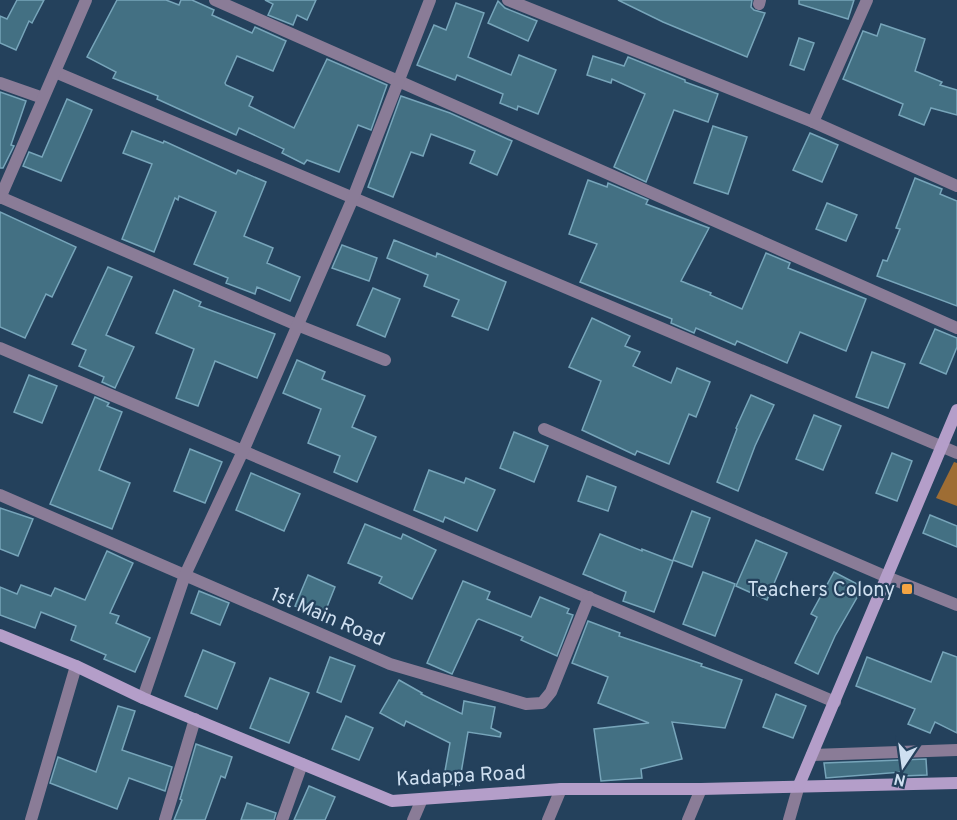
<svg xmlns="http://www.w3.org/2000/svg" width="957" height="820" font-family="Overpass,sans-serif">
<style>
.forest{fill:#9e6d34}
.building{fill:#437083;stroke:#77a5ba;stroke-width:1.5}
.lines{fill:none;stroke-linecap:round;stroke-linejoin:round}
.minor{stroke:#8a7c97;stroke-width:12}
.secondary{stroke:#b49ec9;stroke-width:12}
.poi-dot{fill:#f3a443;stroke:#24415c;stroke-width:2}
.labels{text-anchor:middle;stroke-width:4.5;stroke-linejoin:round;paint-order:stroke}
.poi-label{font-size:20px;fill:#cedff0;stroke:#24415c;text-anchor:end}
.street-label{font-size:20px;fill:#cedff0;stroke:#24415c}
</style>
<rect width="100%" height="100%" fill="#24415c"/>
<path class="forest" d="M954 462 957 463V506L936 498Z"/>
<g class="building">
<path d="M17 0H44L32 23 29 21 16 50 0 43V16L7 19Z"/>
<path d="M117 0H166L179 5 181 0H192L214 10 212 15 252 33 255 27 286 41 273 71 237 56 225 83 226 85 253 97 249 106 294 128 327 59 387 85 371 130 358 125 339 172 307 160 304 164 282 153 284 149 239 128 236 135 157 99 158 96 113 78 116 72 87 57Z"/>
<path d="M265 0H316L307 20 297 15 293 25 268 15 273 4Z"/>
<path d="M618 0H752L751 7 754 10 765 13 747 57 663 22Z"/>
<path d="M799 0H854L848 19 799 4Z"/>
<path d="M498 1 505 8 537 21 528 41 488 23Z"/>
<path d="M456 3 484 13 468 57 511 75 519 55 556 70 538 114 518 106 517 110 500 103 503 94 457 75 455 80 417 65 434 25 446 30Z"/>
<path d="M881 24 925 39 915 71 942 82 940 85 957 90V115L931 108 924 125 899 115 903 104 843 79 863 31 877 36Z"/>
<path d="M799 38 814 43 804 70 790 65Z"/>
<path d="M593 56 624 66 628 57 685 80V82L718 94 708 122 674 110 646 182 614 167 645 94 612 79 611 83 587 75Z"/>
<path d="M0 92 26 101 11 145 14 146 3 168H0Z"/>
<path d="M401 96 450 113 512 141 497 175 470 163 475 151 431 134 423 156 411 152 393 197 368 187Z"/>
<path d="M67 99 92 110 61 181 23 166 29 152 42 157Z"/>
<path d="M713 126 747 137 728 194 694 183Z"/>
<path d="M132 131 163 143 164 141 236 174 238 170 266 182 244 236 273 248 267 263 300 277 290 301 257 287 255 294 226 283 228 278 194 264 216 212 179 196 178 200 175 198 154 252 122 239 152 164 123 153Z"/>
<path d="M810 133 838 145 822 182 793 170Z"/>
<path d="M915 178 942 189 940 194 957 201V306L877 276 883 260 887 261 900 229 896 228Z"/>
<path d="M588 180 607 187 608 183 648 200 646 204 709 228 681 281 711 293 710 295 742 309 766 253 790 263 788 268 866 299 846 351 800 332 787 363 737 341 735 345 696 328 694 333 671 323 672 319 580 282 597 244 569 234Z"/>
<path d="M827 203 857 215 846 241 816 229Z"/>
<path d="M0 212 76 247 52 297 46 294 25 338 0 327Z"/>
<path d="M394 240 436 257 437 253 506 282 488 330 452 316 459 300 424 286 428 275 387 258Z"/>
<path d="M342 245 377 258 369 281 332 268Z"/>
<path d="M108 267 132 277 106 335 134 347 115 388 102 382 104 377 79 366 86 350 72 344Z"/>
<path d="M373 288 400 299 385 337 357 325Z"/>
<path d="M174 290 201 302 199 306 275 334 257 378 215 361 198 406 176 398 194 349 156 333Z"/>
<path d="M592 318 630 336 625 346 640 352 633 366 671 383 677 368 710 382 696 417 689 414 669 464 637 451 635 455 582 430 601 381 569 367Z"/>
<path d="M935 329 957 338V347L946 374 920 363Z"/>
<path d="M872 352 905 364 888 408 856 397Z"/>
<path d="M297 360 325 372 322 379 365 396 352 427 376 437 357 482 334 472 340 456 308 443 321 409 283 393Z"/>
<path d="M29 375 57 386 42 423 14 412Z"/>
<path d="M751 395 774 405 755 446 738 491 717 482 737 429 736 428Z"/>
<path d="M95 397 109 403 107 406 122 412 99 470 130 483 112 529 50 504Z"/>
<path d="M814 415 841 426 823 470 796 459Z"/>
<path d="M514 432 548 446 534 482 500 468Z"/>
<path d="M190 449 222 462 205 503 174 491Z"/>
<path d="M892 453 912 461 897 501 876 493Z"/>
<path d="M429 470 464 483 466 478 495 490 477 531 445 517 443 522 414 510Z"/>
<path d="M251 473 300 494 284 531 236 510Z"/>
<path d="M587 476 616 487 608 511 578 501Z"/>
<path d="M0 508 33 519 18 556 0 549Z"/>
<path d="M692 511 710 518 692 567 673 560Z"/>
<path d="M930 515 957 526V547L923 533Z"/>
<path d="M365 524 401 539 403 534 436 550 412 599 379 583 382 577 348 563Z"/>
<path d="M600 534 642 551V549L673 561 654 612 623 601 626 592 583 574Z"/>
<path d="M756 540 787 553 767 600 736 586Z"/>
<path d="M107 551 133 563 110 613 119 616 116 623 150 638 135 672 104 659 106 655 71 640 76 626 41 612 35 628 0 615V587L17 594 21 585 51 596 55 588 85 600Z"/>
<path d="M703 572 735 584 715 636 683 624Z"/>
<path d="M834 572 863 587 835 636 818 674 795 663 817 617 811 614Z"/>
<path d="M308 575 335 587 323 617 295 606Z"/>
<path d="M463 581 490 592 487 599 531 617 540 597 569 609 567 613 573 615 557 656 521 640 523 637 479 619 477 620 452 674 427 663Z"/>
<path d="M199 591 229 603 220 625 191 613Z"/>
<path d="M588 621 620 633 619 636 702 664 701 666 742 680 725 728 672 722 682 759 641 769 642 778 601 781 594 729 649 723 598 703 608 677 572 663Z"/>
<path d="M203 650 235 663 217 709 185 696Z"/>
<path d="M943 652 957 657V733L935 722 930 733 908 724 915 709 856 686 867 657 931 682Z"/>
<path d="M330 657 355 666 341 702 317 692Z"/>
<path d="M270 678 309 693 289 743 250 728Z"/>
<path d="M399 680 422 693 421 694 462 714 464 701 495 707 491 728 501 733 500 737 468 732 459 785 443 782 450 743 406 721 404 726 380 713Z"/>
<path d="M776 694 806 706 793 738 763 727Z"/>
<path d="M118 706 135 711 122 750 172 767 165 791 129 778 117 809 50 783 58 757 96 772Z"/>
<path d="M346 716 373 728 359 760 332 749Z"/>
<path d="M196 744 232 757 225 778 221 776 205 820H174L182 800 180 799 181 796Z"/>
<path d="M926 759 927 775 902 776V772L826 778 824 763Z"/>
<path d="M309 786 335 797 325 820H294Z"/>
<path d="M247 803 276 813 274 820H241Z"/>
</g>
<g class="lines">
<g class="minor">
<path d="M215 0 957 328"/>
<path d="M508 0 813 122 957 186"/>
<path d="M759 4 760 0"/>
<path d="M55 72 957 453"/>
<path d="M0 83 43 98"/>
<path d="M813 122 867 0"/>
<path d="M0 197 297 325 385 360"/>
<path d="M0 198 86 0"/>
<path d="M0 348 835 702"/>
<path d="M544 429 887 577 957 605"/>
<path d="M0 495 390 664 526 704 542 703 551 692 589 597"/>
<path d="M143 698 185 575 243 451 353 198 430 0"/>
<path d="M812 755 957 750"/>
<path d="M31 820 76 666"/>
<path d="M165 820 195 719"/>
<path d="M282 820 302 764"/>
<path d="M413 820 422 799"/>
<path d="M548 820 561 789"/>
<path d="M688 820 701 789"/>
<path d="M789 820 799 785"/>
</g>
<g class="secondary">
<path d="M0 635 76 666 143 698 392 801 561 789H701L957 783"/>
<path d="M799 785 957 410"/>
</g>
</g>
<rect class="poi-dot" x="901" y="583" width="12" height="12" rx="3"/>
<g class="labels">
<g class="poi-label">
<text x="895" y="596">Teachers Colony</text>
</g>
<g class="street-label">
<text transform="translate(328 616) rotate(23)" y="7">1st Main Road</text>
<text transform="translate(461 775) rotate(-3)" y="7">Kadappa Road</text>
</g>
</g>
<g transform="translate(903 766) rotate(193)" stroke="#24415c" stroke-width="4.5" paint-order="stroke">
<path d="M0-4.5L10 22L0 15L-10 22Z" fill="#cedff0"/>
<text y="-9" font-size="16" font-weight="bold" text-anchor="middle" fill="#cedff0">N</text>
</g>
</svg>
